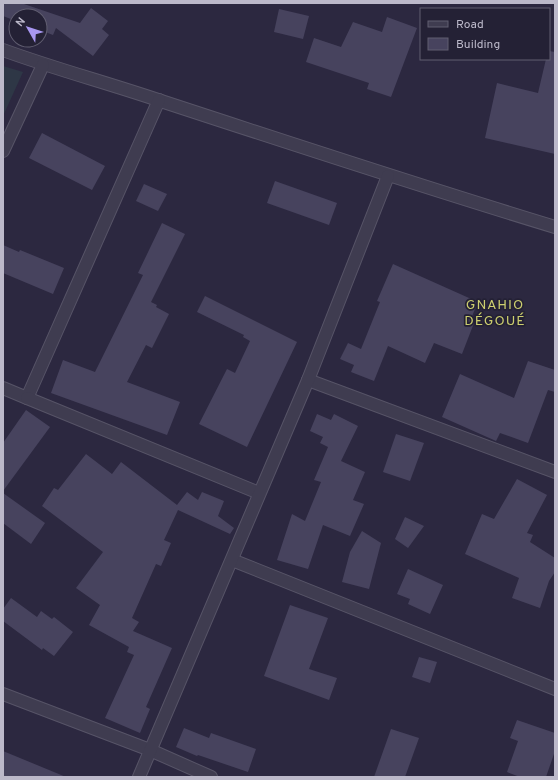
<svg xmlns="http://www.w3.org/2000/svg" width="558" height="780" font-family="Overpass,sans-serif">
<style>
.green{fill:#2e3746}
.building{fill:#47435e}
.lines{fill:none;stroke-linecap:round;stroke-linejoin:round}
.street-casing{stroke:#575467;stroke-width:14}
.street{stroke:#3f3c50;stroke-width:12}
.labels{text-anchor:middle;stroke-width:3.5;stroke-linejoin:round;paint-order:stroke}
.quarter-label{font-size:14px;letter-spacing:1px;fill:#cdcf6f;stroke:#242135}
</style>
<rect width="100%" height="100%" fill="#2c2840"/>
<path class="green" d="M3 66 23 72 3 116Z"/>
<g class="building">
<path d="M3 3H21L80 23 91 8 108 21 102 29 109 35 93 56 56 28 53 35 40 30V16H16V21L3 16Z"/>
<path d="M279 9 309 16 303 39 274 32Z"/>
<path d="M387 17 417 28 391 97 367 89 369 83 306 62 314 38 341 47 353 22 382 32Z"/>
<path d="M549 51 555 52V154L485 138 497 83 538 93 546 59H549Z"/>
<path d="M42 133 105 166 92 190 29 158Z"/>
<path d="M275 181 337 203 329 225 267 203Z"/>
<path d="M144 184 167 194 158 211 136 201Z"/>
<path d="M162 223 185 234 151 302 157 305 156 307 169 314 152 348 146 345 127 382 180 402 167 435 51 393 63 360 95 372 143 275 138 273Z"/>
<path d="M3 245 19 252 20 250 64 268 53 294 3 273Z"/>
<path d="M393 264 478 302 470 321 474 323 462 354 434 343 425 363 388 346 374 381 351 372 354 365 340 359 348 343 361 349 380 302 377 301Z"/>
<path d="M205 296 297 342 247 447 199 424 227 369 235 373 250 341 243 337 244 335 197 312Z"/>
<path d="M528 361 555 370V392L548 390 528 443 500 433 496 441 442 417 460 374 514 398Z"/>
<path d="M26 410 50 427 3 491V443Z"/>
<path d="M317 414 331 420 334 414 358 426 341 461 365 472 353 500 364 504 350 536 323 525 308 569 277 560 292 514 305 521 321 482 314 480 328 447 320 443 323 437 310 431Z"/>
<path d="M396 434 424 443 410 481 383 472Z"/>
<path d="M86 454 112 474 121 462 177 505 187 492 198 500 202 492 224 501 218 516 234 528 230 534 178 510 164 540 171 543 161 566 156 564 132 618 139 622 133 631 172 648 146 707 150 709 140 733 105 718 134 655 127 652 129 647 89 625 100 605 76 588 103 552 42 506 54 488 58 490Z"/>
<path d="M517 479 547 495 527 533 533 535 530 542 555 558V572L549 581 540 608 512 598 519 578 465 554 482 514 494 519Z"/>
<path d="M3 493 45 523 31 544 3 523Z"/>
<path d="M405 517 424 526 408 548 395 539Z"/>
<path d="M362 531 381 543 369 589 342 582 350 552Z"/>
<path d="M408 569 443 585 430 614 408 604 410 599 397 594Z"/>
<path d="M11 598 37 617 41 611 52 619 54 617 73 632 54 656 43 648 42 650 3 621V609Z"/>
<path d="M290 605 328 618 309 669 337 678 329 700 264 676Z"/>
<path d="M419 657 437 662 430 683 412 677Z"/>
<path d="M517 720 555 733V751L546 777H520L507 772 518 741 510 738Z"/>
<path d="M184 728 209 738 211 733 256 749 248 772 198 755 197 756 176 747Z"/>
<path d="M391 729 419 738 405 777H374Z"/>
<path d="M3 751 66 777H3Z"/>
</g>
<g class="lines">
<g class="street-casing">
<g id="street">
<path d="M3 50C55 69 108 83 161 101 292 144 423 187 555 227"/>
<path d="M3 151 43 65"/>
<path d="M308 380 555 472"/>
<path d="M3 388 27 398 159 100"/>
<path d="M27 398 259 493"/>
<path d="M232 560 555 689"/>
<path d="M3 694 150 750 211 777"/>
<path d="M139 777 308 380 388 176"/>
</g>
</g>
<use href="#street" class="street"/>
</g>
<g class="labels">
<g class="quarter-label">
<text x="495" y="309">GNAHIO<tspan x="495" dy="16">DÉGOUÉ</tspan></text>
</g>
</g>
<rect width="558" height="780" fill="none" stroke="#bcb9ca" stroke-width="8"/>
<rect x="420" y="8" width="130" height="52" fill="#242135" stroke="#615e71"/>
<rect x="428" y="21" width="20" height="6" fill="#3f3c50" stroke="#615e71"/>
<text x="456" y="28" font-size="12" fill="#bcb9ca">Road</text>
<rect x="428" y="38" width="20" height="12" fill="#47435e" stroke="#615e71"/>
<text x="456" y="48" font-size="12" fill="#bcb9ca">Building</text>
<g transform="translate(28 28) rotate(309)"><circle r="19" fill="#242135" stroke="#615e71"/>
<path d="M0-3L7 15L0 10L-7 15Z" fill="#a897f1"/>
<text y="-6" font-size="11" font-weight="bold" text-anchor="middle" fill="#bcb9ca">N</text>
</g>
</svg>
